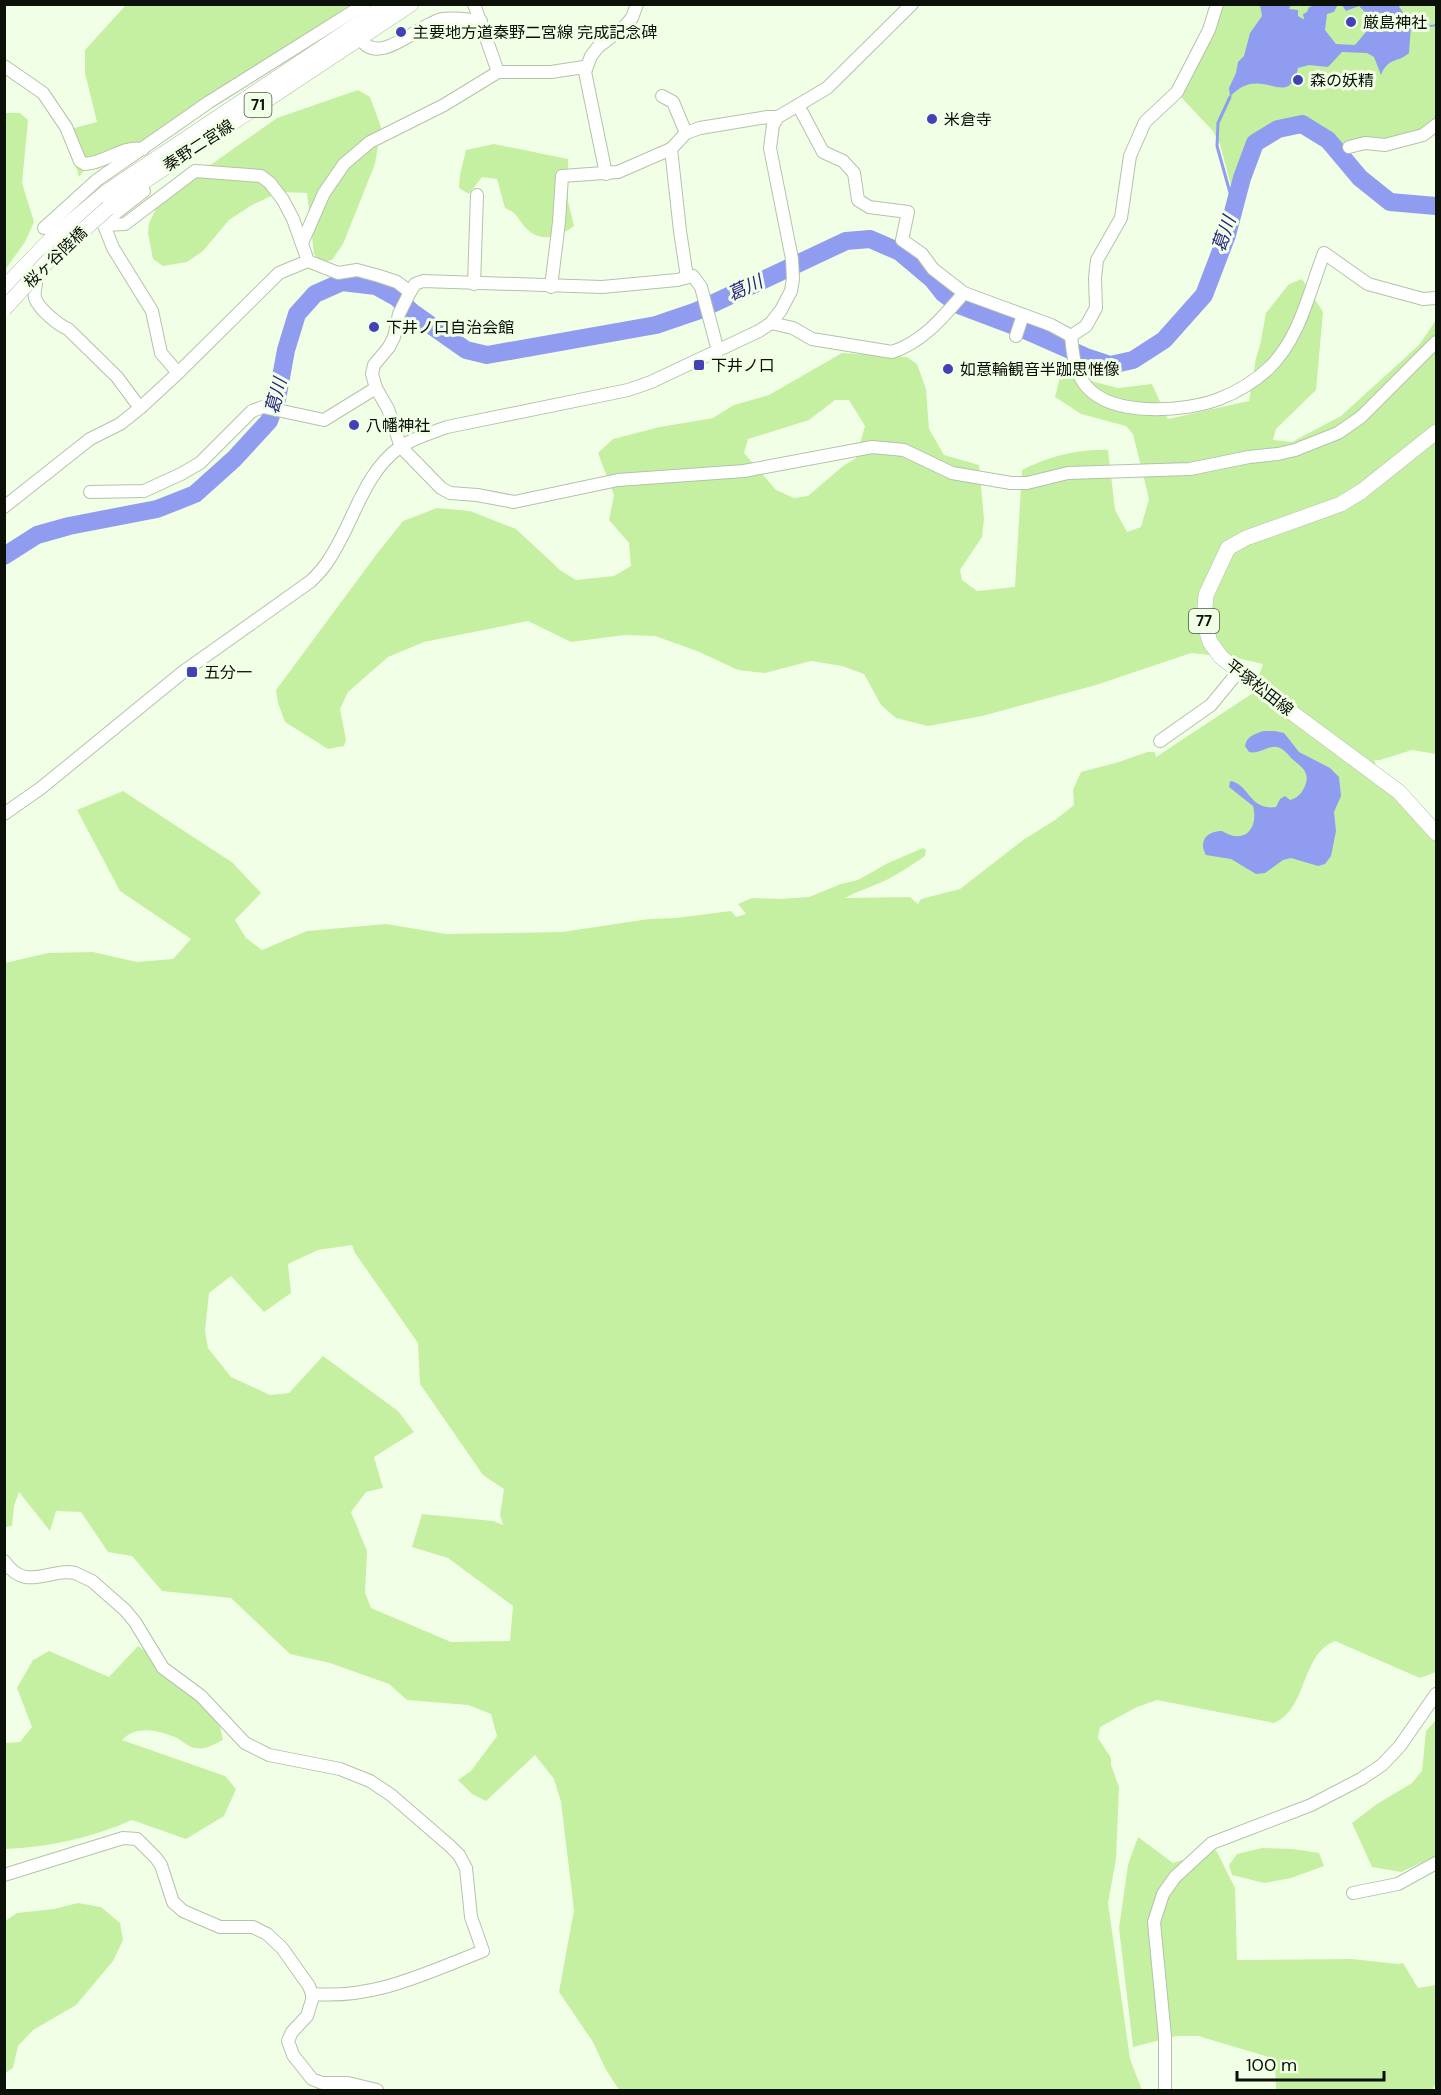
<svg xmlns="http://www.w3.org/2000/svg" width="1441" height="2095" font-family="'DM Sans','Noto Sans JP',sans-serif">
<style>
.green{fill:#c5f0a1;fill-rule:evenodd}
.water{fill:#909cef;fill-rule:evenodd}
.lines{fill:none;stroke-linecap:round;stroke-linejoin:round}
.stream{stroke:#909cef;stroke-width:3}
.river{stroke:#909cef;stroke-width:18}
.minor-casing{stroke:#b5c2ab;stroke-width:14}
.major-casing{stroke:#b5c2ab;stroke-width:16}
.minor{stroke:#fff;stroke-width:12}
.major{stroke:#fff;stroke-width:15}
.major-bridge-casing{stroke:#b5c2ab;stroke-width:16;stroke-linecap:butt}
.major-bridge{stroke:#fff;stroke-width:15}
.poi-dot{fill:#4241b6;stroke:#f1ffe6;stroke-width:2}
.labels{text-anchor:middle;stroke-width:6;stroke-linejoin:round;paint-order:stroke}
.shield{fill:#f1ffe6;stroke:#50584b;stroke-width:1.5}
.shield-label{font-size:15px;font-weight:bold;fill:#0b1008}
.poi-label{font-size:16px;fill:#0b1008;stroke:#f1ffe6;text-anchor:start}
.street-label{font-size:16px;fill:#0b1008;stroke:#f1ffe6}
.water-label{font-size:18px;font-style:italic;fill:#282280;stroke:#f1ffe6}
</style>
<rect width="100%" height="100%" fill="#f1ffe6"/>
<g class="green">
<path d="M126 5H349L295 44 142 145 94 158 79 177 70 148 74 128 97 122 85 73V50Z"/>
<path d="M1220 5H1436V121C1410 141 1376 143 1344 146 1337 140 1331 132 1322 128 1296 114 1259 122 1244 149 1238 161 1236 177 1232 190L1220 144 1213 131 1179 95Z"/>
<path d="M358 90 370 97 381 127 375 164 343 244 332 260 321 262 314 254 307 193 280 192 252 205 229 220 203 251 187 262 163 266 153 259 148 233 149 223 157 207 185 183 277 118Z"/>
<path d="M5 113H20L28 120 22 183 34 222 25 242 5 270Z"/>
<path d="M494 144 568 159V201L574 226C560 236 544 243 529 231 518 222 520 214 505 208L497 179 482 177 469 194 459 188 460 175 466 150Z"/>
<path d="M1302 279 1323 312 1316 390 1276 429 1273 440 1292 442 1341 416 1419 345 1436 320V754L1412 750 1380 760H1374L1383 783 1436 839V1672L1420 1678 1335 1641C1300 1655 1308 1709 1274 1723L1157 1700 1137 1707 1100 1727 1098 1738 1111 1758V1765L1119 1787 1116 1859 1108 1903 1130 2059 1142 2090H619L605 2068 593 2042 559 1992 574 1910 561 1802 554 1779 535 1755 486 1801 472 1794 458 1780 471 1771 497 1736 491 1714 468 1705 407 1700 389 1684 330 1663 290 1654 231 1598 162 1591 132 1556 108 1552 81 1512 56 1511 50 1531 19 1492 14 1506 12 1526 5 1527V963L48 953 93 952 137 962 173 959 191 939 120 891 77 810 123 791 233 863 261 893 235 920 246 938 262 950 307 931 386 924 446 934 562 932 649 919 675 918 731 911 736 917 746 914 738 904 752 898 780 899 809 897 841 884 858 880 888 863 923 848 926 850 925 856C910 866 896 876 880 883 868 888 856 892 845 898L910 897 918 904 921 899 960 889 1023 840 1055 820 1074 805 1073 790 1081 772 1119 762 1147 752H1155L1156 757 1253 693 1263 664 1237 658 1191 653 1096 685 982 716 928 726 896 718 881 705 864 674 842 666 811 661 765 673 738 670 697 651 655 636 624 635 571 642 528 621 424 642 388 657 348 692 340 709 346 740 344 746 328 749 285 722 278 703 276 690 376 555 403 521 437 508 470 511 516 529 560 570 576 580 614 576 631 566 629 543 609 520 614 495 598 453 613 439 660 427 713 418 734 405 769 395 842 353 907 357 917 364 926 389 929 429 944 455 979 465 984 519 982 537 960 570 962 580 977 591 1015 587 1022 470C1046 457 1081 448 1108 450L1115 510 1127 532 1141 527 1149 499 1133 434 1126 426 1081 414 1055 397 1061 373 1118 388 1152 384 1168 419 1249 401 1256 358 1260 345 1266 313 1289 284ZM835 400H849L865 426 856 458 843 466 808 496 794 498 776 490 744 453 748 439 809 420ZM352 1245 355 1253 418 1343 420 1384 483 1475 504 1489 500 1515 503 1525 493 1521 422 1514 412 1547 448 1558 513 1606 510 1641 451 1642 371 1608 365 1593 367 1551 351 1512 366 1492 383 1488 374 1457 414 1432 398 1411 323 1356 289 1393 270 1395 231 1377 208 1348 205 1331 209 1293 231 1276 264 1312 291 1293 288 1264 318 1250Z"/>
<path d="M138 1646 211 1701 219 1722 223 1740C214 1744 206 1750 196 1748 189 1748 182 1740 175 1737 157 1730 136 1725 122 1740L225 1776 236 1789 224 1816 186 1839 132 1820C92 1838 49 1847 5 1849V1743L20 1742 32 1727 17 1688 33 1660 49 1651 109 1677Z"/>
<path d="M1436 1720V1856L1401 1872 1372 1867 1352 1823 1377 1804 1412 1783 1422 1771 1426 1731Z"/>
<path d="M1138 1837 1173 1863 1216 1850 1235 1888 1237 1960 1352 1959 1398 1964 1403 1963 1418 1988 1436 1985V2083L1432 2090H1276L1275 2059 1198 2036H1176L1133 2047 1119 1928 1128 1865Z"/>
<path d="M1262 1848 1293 1849 1319 1853 1324 1866 1291 1878 1264 1883 1232 1875 1229 1865 1237 1854Z"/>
<path d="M78 1903 101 1907 120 1923 123 1940 113 1961 76 2005 33 2030 18 2046 13 2068 5 2073V1921L17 1913 54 1909Z"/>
</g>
<g class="water">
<path d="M1260 5H1291L1289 9 1298 10V16L1303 19H1304L1303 14 1307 12 1309 7 1317 5H1398L1411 24C1420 22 1425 27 1436 24V26C1426 29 1418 24 1411 26L1409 53C1398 63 1388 57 1381 75L1374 57 1367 53 1342 52 1328 67 1309 65 1298 68C1297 72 1296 77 1293 81 1281 101 1257 66 1230 97L1229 88 1236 73 1238 62 1244 56 1250 33 1262 16ZM1342 5 1346 11 1359 6 1365 12 1366 32 1355 45 1336 44 1325 30 1327 14 1334 12 1337 6Z"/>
<path d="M1264 731H1275L1284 733 1299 752 1330 768 1339 777 1341 796 1334 812 1336 831 1331 856 1325 864 1318 866 1291 858 1283 860 1265 873 1256 874 1231 859 1206 855C1198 841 1207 831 1222 831 1244 845 1259 829 1253 806L1229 787 1230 781C1249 783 1249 811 1276 807L1280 799 1285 796 1290 800C1297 798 1301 794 1304 788 1312 772 1301 767 1291 758 1288 754 1284 750 1280 748 1269 743 1260 755 1249 752L1245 746C1247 736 1254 734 1264 731Z"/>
</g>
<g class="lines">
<path class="stream" d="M1230 97 1218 123 1217 146 1234 207"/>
<path class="river" d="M4 556 37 535 69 526 157 509 195 494 234 459 269 421 277 399 286 350 297 314 315 294 342 282 376 286 396 297 412 312 466 350 487 355 656 325 697 311 846 241 870 239 900 252 932 279 943 293 959 305 1025 330 1086 357 1110 365 1133 360 1164 340 1204 295 1227 235 1242 178 1255 143 1278 129 1302 124 1328 140 1360 178 1390 202 1436 206"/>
<g class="minor-casing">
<g id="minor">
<path d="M360 38C378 69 419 23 443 19 455 17 469 20 481 21"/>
<path d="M4 66 43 93 66 127 80 161 85 164C106 163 122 145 143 149"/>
<path d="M498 72H551L584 67 606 174"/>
<path d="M585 72 591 56 598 47 624 27 632 18 637 4"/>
<path d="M662 96 673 102 686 133"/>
<path d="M798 105 823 152 843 161 854 173 858 200 869 207 908 212 902 240 922 254 933 269 964 293 1051 325 1071 336"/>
<path d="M1349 147 1365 143 1385 145 1423 135 1436 125"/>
<path d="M671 149 680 231 687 277"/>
<path d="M104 225 125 224 195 171 261 176 270 183 283 200 293 219 308 261"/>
<path d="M104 225 113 248 152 311 161 353 178 373"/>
<path d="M104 225 108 219 144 191"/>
<path d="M44 228 97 180 209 102 365 4"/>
<path d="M302 243 324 193 344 164 370 142 444 105 498 72 474 4"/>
<path d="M24 283 34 281 36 284C35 289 34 293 35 298 38 308 58 325 68 329L117 377 140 408"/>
<path d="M474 284 477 195"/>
<path d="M551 287 559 222 562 176 618 172 671 149 686 133 700 128 767 117H778"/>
<path d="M771 323 793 328 812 339 892 352C923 342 943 317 964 293"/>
<path d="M1016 336 1023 315"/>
<path d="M1071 336C1073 355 1074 372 1087 387 1113 417 1185 412 1219 399 1237 392 1254 382 1269 368 1300 338 1309 292 1324 253L1368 284 1423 299 1436 298"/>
<path d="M1071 336 1086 326 1096 308 1095 278 1097 260 1121 218 1130 156 1145 122 1177 92 1209 30 1217 4"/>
<path d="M718 351 701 287 693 276 677 280 602 287 423 281 415 284 410 292 399 314 394 337 389 347 374 365 372 374 376 388 388 409 401 447 441 488 450 493 477 495 514 502 618 480 744 471 872 447 904 450 952 473 1011 483H1027L1068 473 1190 469 1249 457 1278 454 1295 450 1338 433 1361 417 1436 342"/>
<path d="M90 492 144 491 181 474 200 463 252 411 263 407 324 420 376 388"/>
<path d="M4 507 90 439 120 424 140 408 178 373 279 273 308 261 338 273 357 270 379 276 397 282 410 292"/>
<path d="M1160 741 1211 705 1238 672"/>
<path d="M4 814 41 788 183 672 311 581C316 576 322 570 326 564 353 527 361 475 400 447 414 438 431 433 447 427L628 390 651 382 759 331 771 323 781 310 791 291 793 279 792 259 770 148 773 125 778 117 827 88 912 4"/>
<path d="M4 1561C24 1589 41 1573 68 1572L75 1573 92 1581 125 1610 135 1622 163 1668 201 1696 245 1743 269 1755 340 1769 370 1781 391 1795 450 1846 459 1855 466 1868 471 1917 483 1951C426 1973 376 1999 312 1994"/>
<path d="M4 1875 123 1838 137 1839 156 1858 161 1865 173 1902 183 1911 220 1927H253L267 1934 282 1948 309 1986 312 1994V2000L307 2016 292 2032 288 2041 293 2055 312 2079 322 2083H348L377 2090"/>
<path d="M1353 1893 1398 1884 1436 1863"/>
<path d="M1165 2090V2037L1154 1922 1163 1894 1175 1877 1212 1843 1311 1805 1361 1779 1382 1765 1400 1746 1436 1694"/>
</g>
</g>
<g class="major-casing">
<g id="major">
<path d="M108 208 146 180 411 4"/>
<path d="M4 288 54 236 108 191 388 4"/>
<path d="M1436 432 1362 491 1341 504 1246 538 1228 548 1206 595 1204 621 1210 642 1221 657 1275 700 1399 792 1436 833"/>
</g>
</g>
<use href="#minor" class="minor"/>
<use href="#major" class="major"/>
<g class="major-bridge-casing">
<path id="major-bridge" d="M4 309 46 263 108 208"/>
</g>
<use href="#major-bridge" class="major-bridge"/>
</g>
<g class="poi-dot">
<circle cx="1351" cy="22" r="6"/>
<circle cx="401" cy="32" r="6"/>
<circle cx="1298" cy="80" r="6"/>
<circle cx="932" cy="119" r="6"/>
<circle cx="374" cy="327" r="6"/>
<rect x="693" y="359" width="12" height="12" rx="3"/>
<circle cx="948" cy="369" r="6"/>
<circle cx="354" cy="425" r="6"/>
<rect x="186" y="666" width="12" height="12" rx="3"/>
</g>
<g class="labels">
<g class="shield">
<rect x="244.5" y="93" width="27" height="24" rx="4.5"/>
<rect x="1189" y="609" width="30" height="24" rx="4.5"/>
</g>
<g class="shield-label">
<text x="258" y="110">71</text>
<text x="1204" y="626">77</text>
</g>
<g class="poi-label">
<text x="1363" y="28">厳島神社</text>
<text x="413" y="38">主要地方道秦野二宮線 完成記念碑</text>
<text x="1310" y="86">森の妖精</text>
<text x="944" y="125">米倉寺</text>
<text x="386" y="333">下井ノ口自治会館</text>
<text x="711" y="371">下井ノ口</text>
<text x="960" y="375">如意輪観音半跏思惟像</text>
<text x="366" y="431">八幡神社</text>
<text x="204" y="678">五分一</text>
</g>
<g class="street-label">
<text transform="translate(198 145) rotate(-33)" y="6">秦野二宮線</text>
<text transform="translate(55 257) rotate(-44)" y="6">桜ヶ谷陸橋</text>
<text transform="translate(1260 687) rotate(38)" y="6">平塚松田線</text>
</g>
<g class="water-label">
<text transform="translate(1224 234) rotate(-71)" y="6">葛川</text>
<text transform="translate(745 288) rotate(-25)" y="6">葛川</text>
<text transform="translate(276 396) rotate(-75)" y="6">葛川</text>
</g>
</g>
<rect width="1441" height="2095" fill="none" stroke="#0b1008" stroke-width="12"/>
<path d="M1237 2071v9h147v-9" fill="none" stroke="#0b1008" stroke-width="3"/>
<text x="1246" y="2071" font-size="18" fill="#0b1008" stroke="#f1ffe6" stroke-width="4.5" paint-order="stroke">100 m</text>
</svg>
